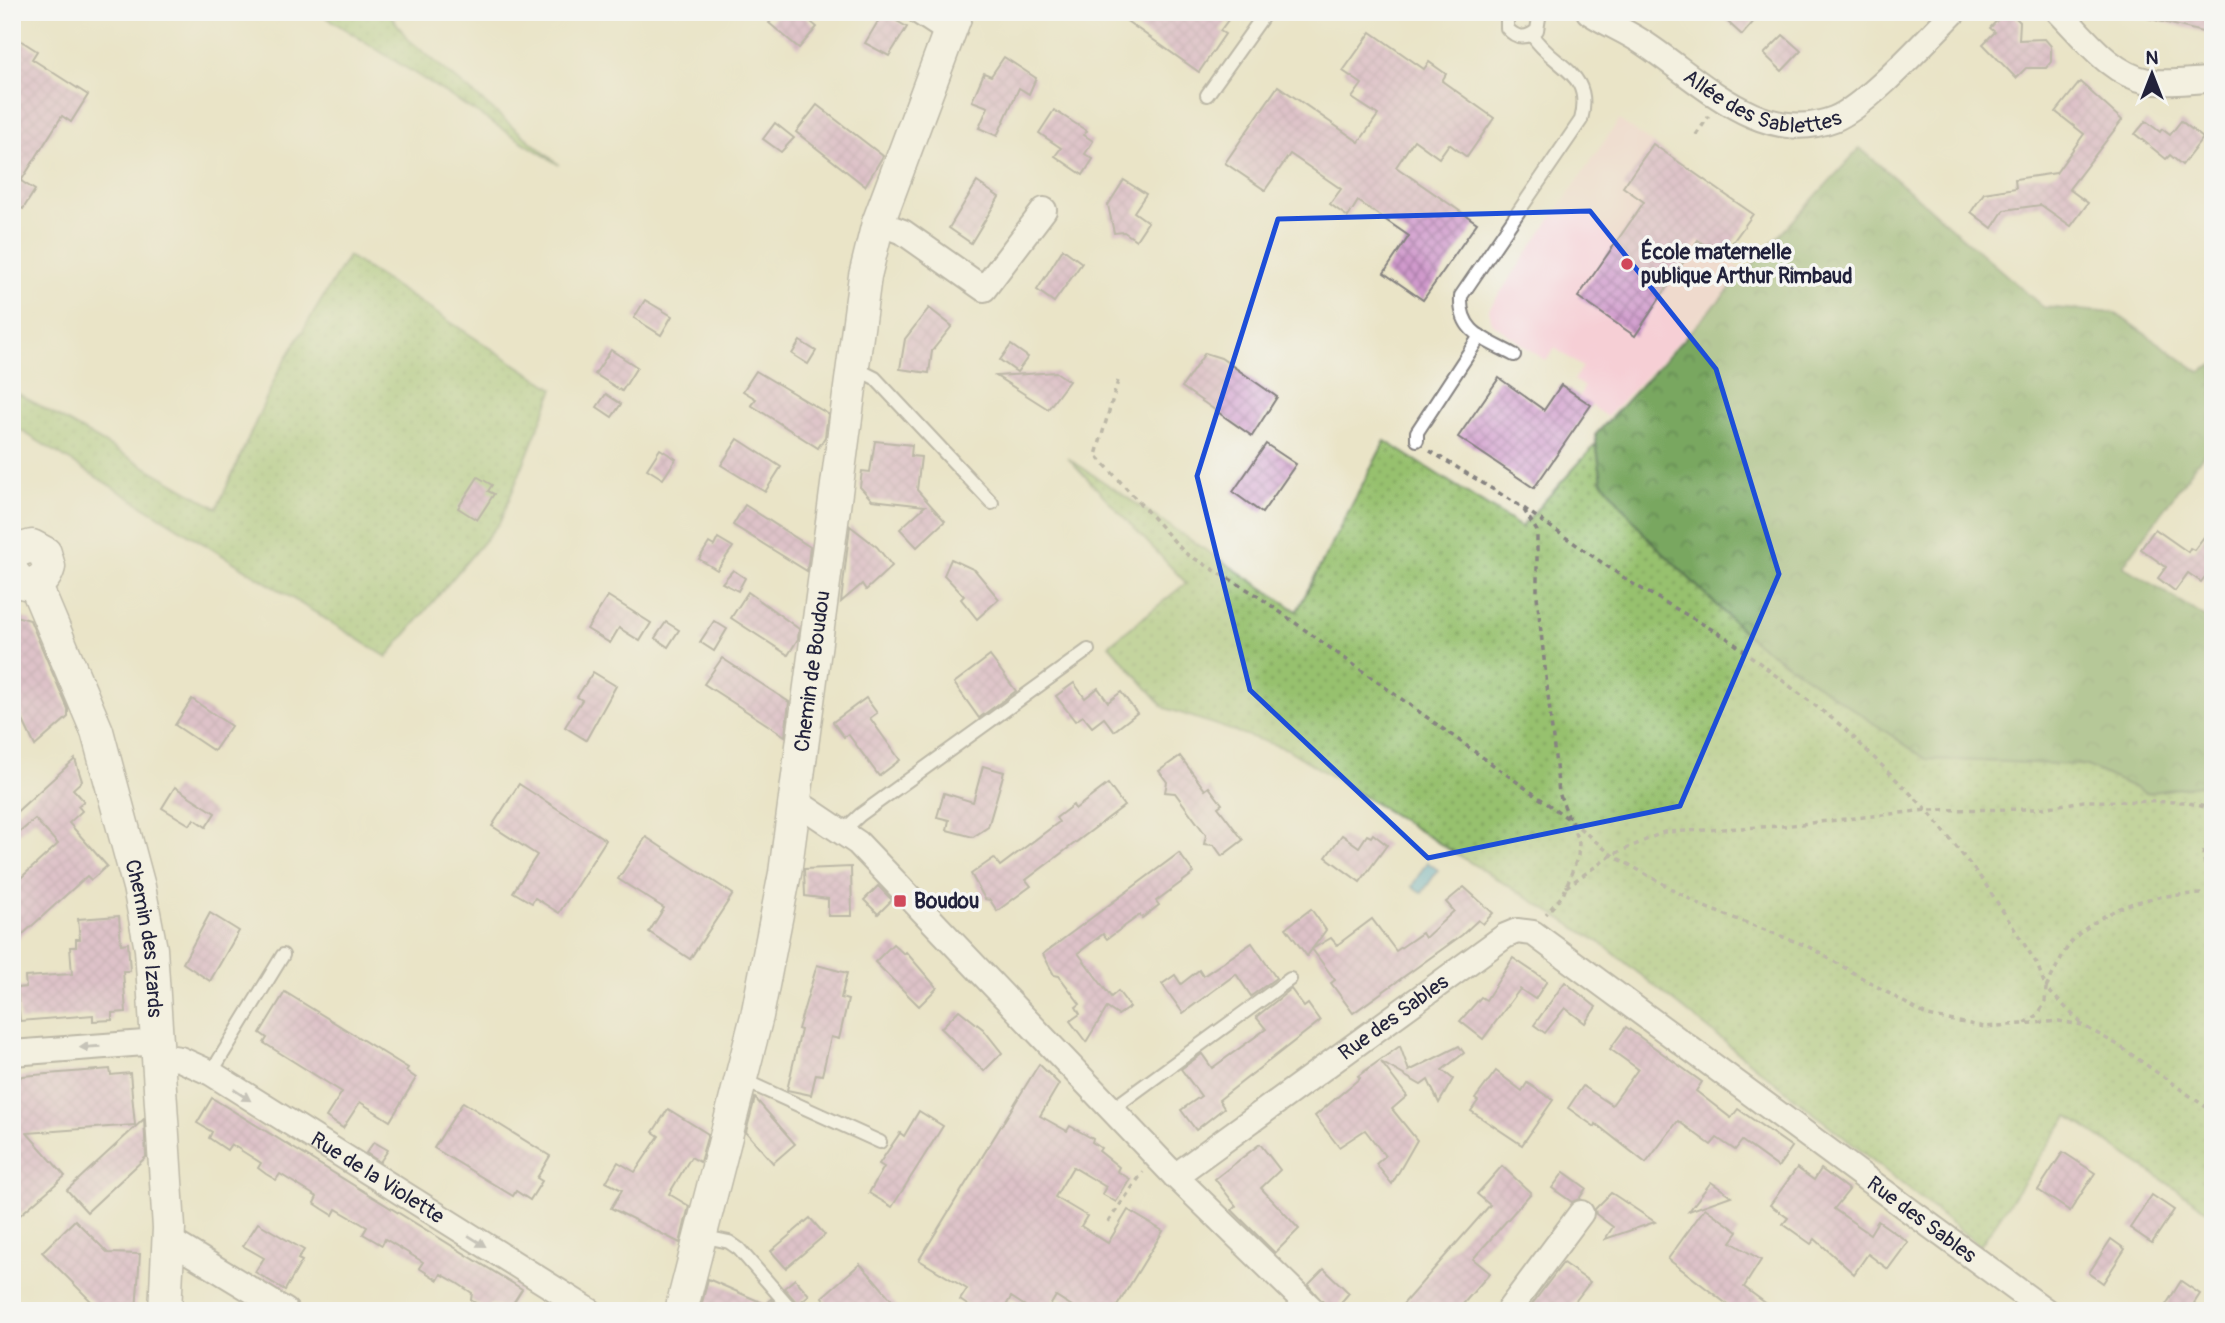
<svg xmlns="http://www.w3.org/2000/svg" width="2225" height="1323" font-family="Pangolin,sans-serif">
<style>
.built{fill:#f6cfd5}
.grass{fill:url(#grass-dots);stroke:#5c7254;stroke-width:2}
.forest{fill:url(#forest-crowns);stroke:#4e644e;stroke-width:2}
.water{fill:#57add3;stroke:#3c6887;stroke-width:2}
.building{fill:url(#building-cross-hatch)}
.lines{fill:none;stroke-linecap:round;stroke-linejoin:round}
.service-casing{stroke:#868381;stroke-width:16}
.minor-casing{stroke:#868381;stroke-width:28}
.tertiary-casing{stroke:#868381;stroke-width:35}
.path{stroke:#868381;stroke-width:3.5;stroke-dasharray:5 5;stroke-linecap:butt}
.service{stroke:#fff;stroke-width:12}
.minor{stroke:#fff;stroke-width:24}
.tertiary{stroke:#fff;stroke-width:32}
.oneway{fill:#9c9ca7}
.marked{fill:none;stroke:#1d4ed8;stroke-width:5;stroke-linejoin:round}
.poi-dot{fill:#d1495b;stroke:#f6f6f2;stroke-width:2.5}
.labels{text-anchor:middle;stroke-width:7;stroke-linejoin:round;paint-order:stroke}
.street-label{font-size:21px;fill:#22223b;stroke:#f6f6f2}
.poi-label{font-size:21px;font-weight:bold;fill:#22223b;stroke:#f6f6f2;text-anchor:start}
</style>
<defs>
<pattern id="grass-dots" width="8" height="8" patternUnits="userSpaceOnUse" patternTransform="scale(1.75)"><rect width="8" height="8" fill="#97c16e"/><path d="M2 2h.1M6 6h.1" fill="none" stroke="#7b9c5c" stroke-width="1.8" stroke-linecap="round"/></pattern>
<pattern id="forest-crowns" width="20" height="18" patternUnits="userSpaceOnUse" patternTransform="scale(1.75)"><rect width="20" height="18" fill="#79a761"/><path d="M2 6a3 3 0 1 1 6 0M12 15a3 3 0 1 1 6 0" fill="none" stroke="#638851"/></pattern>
<pattern id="building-cross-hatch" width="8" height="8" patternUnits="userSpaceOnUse" patternTransform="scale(1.75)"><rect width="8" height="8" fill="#d09acc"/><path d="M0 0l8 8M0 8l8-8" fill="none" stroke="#a87da7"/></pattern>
</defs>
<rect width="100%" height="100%" fill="#f6f6f2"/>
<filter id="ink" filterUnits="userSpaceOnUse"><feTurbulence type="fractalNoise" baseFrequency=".0143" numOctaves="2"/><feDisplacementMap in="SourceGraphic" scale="14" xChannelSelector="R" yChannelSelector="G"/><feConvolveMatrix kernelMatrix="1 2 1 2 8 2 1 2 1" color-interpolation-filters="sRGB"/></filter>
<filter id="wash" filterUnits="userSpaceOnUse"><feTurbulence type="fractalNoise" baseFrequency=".00686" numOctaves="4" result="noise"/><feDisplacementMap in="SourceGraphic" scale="28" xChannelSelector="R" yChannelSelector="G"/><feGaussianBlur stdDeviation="1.57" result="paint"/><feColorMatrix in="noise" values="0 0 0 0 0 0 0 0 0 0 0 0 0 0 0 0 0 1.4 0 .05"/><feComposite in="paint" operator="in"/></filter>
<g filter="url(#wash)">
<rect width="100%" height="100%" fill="#eae4c7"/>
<path class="built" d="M1619 120 1753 214 1722 256 1745 272 1607 417 1579 397 1584 387 1574 380 1582 367 1555 348 1546 361 1492 323 1489 309Z"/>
<g class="grass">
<path d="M318 12H388L408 39 559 165Z"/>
<path d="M348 256 554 389 500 522 387 657 12 425V390L217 508 278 372Z"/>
<path d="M1385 441 1521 527 1596 444 1602 481 1647 537 1752 640 1926 759 2085 765 2146 793 2213 783V1214L2068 1116 1980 1246 1602 944 1287 749 1165 708 1109 645 1186 583 1068 458 1297 611Z"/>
</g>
<path class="forest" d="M1860 148 2043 307 2115 313 2200 372 2213 365V441L2123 566 2213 622V783L2146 793 2085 765 1926 759 1752 640 1647 537 1602 481 1595 435Z"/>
<path class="water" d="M1427 862 1438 870 1422 893 1412 886Z"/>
<g id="blocks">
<g class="building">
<path d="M779 12H799L817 27 799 48 769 23Z"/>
<path d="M1114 12H1234L1220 31 1225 34 1199 72Z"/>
<path d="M1717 12H1762L1742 35Z"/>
<path d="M2005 12H2010L2020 22 2019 40 2045 39 2051 46V62L2046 68H2026L2016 78 1983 44 1995 32 1990 28Z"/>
<path d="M2147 12H2213V29L2206 33 2147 18Z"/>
<path d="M883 13 907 27 889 56 865 43Z"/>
<path d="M1371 32 1424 69 1429 62 1446 74 1442 81 1494 118 1467 157 1449 144 1439 158 1414 140 1396 167 1477 223 1423 300 1384 273 1409 236 1358 201 1348 217 1330 204 1341 189 1290 154 1265 190 1225 163 1278 86 1359 142 1378 115 1352 98 1362 84 1343 71Z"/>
<path d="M12 35 37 51 32 59 88 95 71 122 62 116 21 181 35 190 23 209 12 203Z"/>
<path d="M1783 35 1801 51 1782 71 1764 54Z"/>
<path d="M1004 57 1036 78 1029 94 1019 88 997 136 979 128 988 107 972 101 984 73 991 76Z"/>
<path d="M2080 82 2122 120 2069 189 2088 203 2071 226 2041 205 2004 210 1992 228 1971 212 1984 193 2016 188 2015 179 2056 173 2084 134 2056 112Z"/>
<path d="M817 105 883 156 865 186 796 132Z"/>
<path d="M1054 110 1087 131 1084 135 1093 141 1085 154 1093 159 1083 175 1055 156 1061 148 1039 133Z"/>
<path d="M2146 121 2160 132 2162 129 2170 135 2181 121 2203 138 2182 165 2170 155 2166 159 2135 134Z"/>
<path d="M775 123 794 138 781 152 763 139Z"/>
<path d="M1653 144 1753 214 1722 257 1698 240 1635 336 1578 297 1644 202 1623 187Z"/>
<path d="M1124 180 1146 194 1134 212 1148 222 1136 240 1124 232 1114 233 1108 205Z"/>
<path d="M977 182 999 197 971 243 949 228Z"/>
<path d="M1063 249 1082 263 1054 302 1037 290Z"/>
<path d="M645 300 672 316 661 335 634 318Z"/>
<path d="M929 308 952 326 932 351 929 373 900 369 905 339Z"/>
<path d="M800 341 816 351 808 364 792 354Z"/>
<path d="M1011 345 1028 357 1017 372 1000 360Z"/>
<path d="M611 350 637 367 622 391 595 374Z"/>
<path d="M1205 353 1221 358 1277 397 1252 436 1182 387Z"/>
<path d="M756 371 828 414 825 437 818 448 751 405 756 399 743 391Z"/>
<path d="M1056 372 1069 381 1048 409 996 376Z"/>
<path d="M1499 378 1544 410 1561 385 1591 405 1534 488 1458 437Z"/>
<path d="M606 394 621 404 612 417 597 407Z"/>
<path d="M738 439 781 467 765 492 721 465Z"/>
<path d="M875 441 912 445 911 456 921 457 917 490 945 521 917 547 900 529 925 506 872 500 860 487 862 471 870 472Z"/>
<path d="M1266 444 1296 464 1262 513 1233 492Z"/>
<path d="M660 449 676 459 663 479 647 469Z"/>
<path d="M478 477 492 485 488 491 494 494 477 520 458 508Z"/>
<path d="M745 505 810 547 807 571 733 525Z"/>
<path d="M2213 525V566L2201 582 2188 573 2175 591 2158 578 2166 567 2141 549 2155 529 2188 552 2190 548 2194 550Z"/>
<path d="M850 526 877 547 892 566 866 590 862 584 841 602Z"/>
<path d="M718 538 733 547 717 570 699 559 709 543 714 546Z"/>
<path d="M951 559 975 570 999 599 977 619 961 599 964 596 944 575Z"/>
<path d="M733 570 745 578 738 591 722 583Z"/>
<path d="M748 592 799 629 798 639 788 655 731 618Z"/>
<path d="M608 596 651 623 640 641 619 628 610 643 587 629Z"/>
<path d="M12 615 30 620 68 709V717L35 746 12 697Z"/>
<path d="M714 621 727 629 714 651 700 642Z"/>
<path d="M666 622 679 630 668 647 655 638Z"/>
<path d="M990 656 1016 691 979 718 954 683Z"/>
<path d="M722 658 789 702 785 736 704 684Z"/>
<path d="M593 672 616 686 586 740 565 727 582 700 577 697Z"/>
<path d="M1074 683 1085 698 1098 688 1108 702 1121 692 1137 713 1114 731 1104 718 1092 727 1083 716 1075 721 1056 696Z"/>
<path d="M866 698 877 713 870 718 900 760 879 776 848 734 844 737 833 722Z"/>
<path d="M192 699 231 726 214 751 175 725Z"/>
<path d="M1180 756 1205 790 1209 787 1215 795 1222 804 1218 807 1243 840 1222 856 1214 845 1204 844 1206 835 1175 793 1165 792 1167 782 1159 771Z"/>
<path d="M75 759 82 781 73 789 84 801 78 806 82 811 69 823 107 866 91 880 87 876 12 944V886L58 844 35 819 12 839V816Z"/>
<path d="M983 766 1004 772 988 827 973 837 947 830 949 820 937 817 944 793 973 802Z"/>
<path d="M519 784 606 840 559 913 535 898 532 903 513 892 537 855 492 826Z"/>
<path d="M1108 784 1124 806 1026 880 1031 886 997 911 990 900 985 899 971 874 994 858 1000 866 1059 822 1056 818 1073 805 1075 809Z"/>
<path d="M175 787 215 813 206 827 194 819 190 825 162 808Z"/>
<path d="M1373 834 1387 845 1360 882 1326 857 1342 835 1359 847 1367 835 1371 837Z"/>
<path d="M646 837 733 894 690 959 649 932 664 908 618 879Z"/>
<path d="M1179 853 1194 873 1156 901 1159 905 1142 918 1140 915 1107 939 1103 934 1078 953 1111 997 1118 991 1130 1007 1118 1015 1107 1008 1086 1042 1070 1021 1080 1014 1076 1007 1080 1004 1059 976 1054 975 1043 954Z"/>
<path d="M851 867 852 916H828V899L805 896 804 869Z"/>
<path d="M878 886 892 900 878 914 864 900Z"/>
<path d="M1464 887 1493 913 1483 924 1478 920 1462 935 1353 1013 1331 983 1335 980 1312 949 1331 938 1337 945 1372 919 1396 951 1422 933 1425 938 1454 911 1446 902Z"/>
<path d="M1311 909 1326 930 1307 956 1286 928Z"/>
<path d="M210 913 239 931 210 981 183 963Z"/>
<path d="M119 916 121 944 128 943 130 971H123L126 1012 112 1013V1020L93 1021V1015L20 1021 17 988 26 987 25 977 72 974 70 947H76V939H80L78 919Z"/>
<path d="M1252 943 1276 978 1251 996 1236 974 1183 1013 1162 984 1175 975 1181 984 1199 970 1203 976Z"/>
<path d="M893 944 904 954 906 952 937 988 919 1006 875 962Z"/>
<path d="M1513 958 1547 981 1535 999 1520 989 1483 1039 1460 1021 1481 997 1486 1000Z"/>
<path d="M817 965 847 973 841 998 848 1000 839 1039 831 1037 822 1075 816 1074 811 1095 787 1090 801 1030 798 1029Z"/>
<path d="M1565 982 1596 1007 1585 1023 1565 1008 1545 1033 1534 1025Z"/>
<path d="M1291 989 1304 1007 1308 1004 1320 1021 1219 1100 1224 1108 1196 1130 1181 1110 1201 1096 1181 1069 1202 1054 1212 1068 1266 1029 1256 1017Z"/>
<path d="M285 992 408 1068 406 1071 416 1078 390 1121 360 1102 343 1128 326 1117 342 1092 264 1043 267 1038 260 1033Z"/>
<path d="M959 1010 983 1029 1002 1053 984 1071 941 1028Z"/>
<path d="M1626 1027 1702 1082 1696 1091 1731 1118 1738 1109 1792 1147 1778 1167 1742 1141 1735 1150 1717 1138 1711 1145 1678 1121 1646 1163 1596 1124 1595 1127 1568 1108 1583 1086 1612 1105 1638 1069 1610 1049Z"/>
<path d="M1400 1046 1409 1071 1459 1046 1464 1053 1442 1070 1453 1079 1439 1103 1428 1080 1421 1085 1381 1062 1407 1096 1392 1109 1417 1140 1392 1184 1376 1164 1385 1156 1365 1130 1339 1147 1315 1116 1360 1078 1358 1076Z"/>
<path d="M1039 1064 1059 1084 1040 1116 1067 1131 1070 1126 1093 1139 1092 1142 1101 1148 1099 1151 1119 1167 1117 1171 1130 1179 1116 1202 1102 1194 1106 1187 1073 1167 1055 1197 1087 1216 1081 1226 1108 1243 1128 1210 1163 1231 1114 1311H1080L1056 1296 1047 1311H1033L1011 1297 1003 1311H976L960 1300 967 1289 919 1260Z"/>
<path d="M110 1069 111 1075 130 1073 135 1125 27 1133 65 1176 12 1222V1084L22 1076Z"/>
<path d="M1496 1071 1522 1091 1527 1083 1553 1100 1522 1145 1471 1111 1478 1101 1475 1099Z"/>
<path d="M212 1098 522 1289 508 1311 491 1304 487 1310 471 1300 472 1293 457 1283 441 1274 438 1280 419 1268 423 1262 385 1239 382 1245 363 1234 367 1227 336 1209 333 1215 323 1209 314 1203 317 1197 280 1174 276 1180 266 1174 258 1168 261 1163 231 1144 227 1150 209 1138 212 1132 197 1123Z"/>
<path d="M755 1098 795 1144 773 1163 746 1132Z"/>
<path d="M463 1102 550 1156 537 1178 542 1181 530 1200 516 1191 513 1196 434 1148Z"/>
<path d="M668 1109 708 1134 700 1162 691 1157 669 1194 689 1206 680 1243 611 1208 622 1190 606 1182 618 1162 635 1172 659 1136 653 1132Z"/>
<path d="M919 1111 943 1126 892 1207 869 1193 884 1167 879 1164 900 1133 904 1136Z"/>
<path d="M144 1119 146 1157 87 1212 67 1190Z"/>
<path d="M374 1142 388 1150 380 1162 366 1153Z"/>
<path d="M1260 1144 1280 1170 1261 1188 1299 1229 1275 1253 1232 1210 1236 1206 1215 1179Z"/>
<path d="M2063 1152 2095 1173 2070 1211 2038 1190Z"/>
<path d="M1502 1166 1531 1193 1473 1259 1490 1273 1457 1311H1397L1490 1205 1477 1194Z"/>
<path d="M1797 1168 1814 1180 1821 1169 1849 1190 1834 1209 1870 1234 1878 1221 1908 1242 1888 1269 1868 1254 1854 1274 1815 1239 1811 1244 1783 1224 1788 1218 1770 1205Z"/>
<path d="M1564 1172 1586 1188 1579 1199 1572 1202 1552 1188Z"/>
<path d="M1711 1182 1731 1196 1689 1211Z"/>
<path d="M1611 1193 1613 1194 1655 1222 1605 1239 1613 1227 1596 1214 1595 1209Z"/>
<path d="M2152 1195 2174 1210 2152 1243 2130 1228Z"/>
<path d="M1705 1208 1738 1232 1731 1242 1761 1260 1744 1287 1776 1311H1736L1668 1259Z"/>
<path d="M810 1218 825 1235 786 1268 771 1251Z"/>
<path d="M75 1220 108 1253 140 1254 136 1311H92L93 1303 42 1252Z"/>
<path d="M258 1223 304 1250 298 1259 302 1261 285 1290 255 1272 264 1258 243 1246Z"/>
<path d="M2111 1239 2125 1249 2103 1283 2089 1273Z"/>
<path d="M1563 1263 1590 1282 1568 1311H1527Z"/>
<path d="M860 1264 874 1279 901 1311H834L822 1297Z"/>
<path d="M1324 1269 1349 1293 1334 1311H1330L1308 1285Z"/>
<path d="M708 1279 765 1304 771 1299 781 1311H700Z"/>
<path d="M795 1279 809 1295 798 1304 784 1288Z"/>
<path d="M2181 1281 2200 1294 2189 1311H2162Z"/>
</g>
</g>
</g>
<g filter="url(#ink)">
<use href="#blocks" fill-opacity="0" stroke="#868381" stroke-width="2"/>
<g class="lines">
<g class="service-casing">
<g id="service">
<path d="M1507 12V28C1516 39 1527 39 1537 30L1540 12"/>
<path d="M1207 95 1266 12"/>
<path d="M1514 355C1485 339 1459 333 1461 296L1581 120C1594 71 1554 69 1532 35"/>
<path d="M853 367 875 378 992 503"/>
<path d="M1417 440V432L1480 336"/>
<path d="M843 831 860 815 1088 650"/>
<path d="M211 1073 283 955"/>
<path d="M741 1082 754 1085 880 1142"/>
<path d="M1112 1109 1290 979"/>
<path d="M701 1236 729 1242 739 1249 793 1311"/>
</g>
</g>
<g class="minor-casing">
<g id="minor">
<path d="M919 12 951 33"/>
<path id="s1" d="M1589 12C1607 24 1628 32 1645 44 1701 81 1762 147 1834 119 1867 106 1927 39 1954 12"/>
<path d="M2059 12C2085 38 2110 74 2148 81 2168 85 2192 80 2213 80"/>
<path d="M878 223 903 232 984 289 1044 210"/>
<path d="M793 805 803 806 858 843 1175 1176 1314 1311"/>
<path d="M12 1053 158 1042"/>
<path id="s2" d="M159 1056 180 1059 211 1073 590 1311"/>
<path id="s3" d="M1175 1176 1505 936 1517 931 1533 933 2046 1311"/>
<path d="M169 1240 286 1311"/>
<path d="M1508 1311 1581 1213"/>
</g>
</g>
<g class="tertiary-casing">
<g id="tertiary">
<path d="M12 558 18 550 32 546 45 553 49 567C45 582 35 586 20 582L12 572"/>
<path id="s4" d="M35 584 97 731 139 887 151 949 169 1228 165 1311"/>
<path id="s5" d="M681 1311 757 1016 785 873 865 276 878 223 957 12"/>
</g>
</g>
<g class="path">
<path d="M1696 135 1709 116"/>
<path d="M1118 381 1096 455 1185 553 1255 594 1570 820 1612 855 1702 906 1807 946 1928 1016 1985 1027 2059 1021 2082 1025 2118 1045 2213 1112"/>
<path d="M1430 451 1522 507 1630 582 1727 638 1843 727 1927 810 1984 882 2037 964 2046 988 2045 1002 2038 1015 2025 1023"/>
<path d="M1524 510 1537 531V596L1559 793 1579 843 1578 856 1563 895 1546 914"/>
<path d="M1566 887 1612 855 1664 832 1783 826 1927 810 2036 809 2084 801 2185 802 2213 809"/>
<path d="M2212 894 2203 855 2213 819"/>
<path d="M2081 1023 2046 988C2055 971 2065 945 2080 933 2123 898 2160 894 2213 894"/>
<path d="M1108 1222 1143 1172"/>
</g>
<use href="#service" class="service"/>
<use href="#minor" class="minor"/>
<use href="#tertiary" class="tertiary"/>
</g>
<defs><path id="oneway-solid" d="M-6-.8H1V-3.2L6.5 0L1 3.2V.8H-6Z" transform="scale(1.75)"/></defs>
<g class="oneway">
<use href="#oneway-solid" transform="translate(90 1047) rotate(176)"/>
<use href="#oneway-solid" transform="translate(242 1095) rotate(33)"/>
<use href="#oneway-solid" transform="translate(477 1241) rotate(32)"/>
</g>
</g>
<path d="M0 0H2225V1323H0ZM1590 211 1716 369 1779 574 1680 806 1428 858 1250 690 1197 476 1278 219Z" fill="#eae4c7" fill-opacity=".55" fill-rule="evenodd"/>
<path class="marked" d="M1590 211 1716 369 1779 574 1680 806 1428 858 1250 690 1197 476 1278 219Z"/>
<g class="poi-dot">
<circle cx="1627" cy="264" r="7"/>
<rect x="893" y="894" width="14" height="14" rx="3.5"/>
</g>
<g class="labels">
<g class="street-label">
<text dy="7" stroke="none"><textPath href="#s1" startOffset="200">Allée des Sablettes</textPath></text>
<text dy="7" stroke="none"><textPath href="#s5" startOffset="654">Chemin de Boudou</textPath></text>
<text dy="7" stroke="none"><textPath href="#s4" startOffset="373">Chemin des Izards</textPath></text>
<text dy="7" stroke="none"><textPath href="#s3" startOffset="270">Rue des Sables</textPath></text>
<text dy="7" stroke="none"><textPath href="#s2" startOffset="252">Rue de la Violette</textPath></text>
<text dy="7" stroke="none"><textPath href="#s3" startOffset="920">Rue des Sables</textPath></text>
</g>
<g class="poi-label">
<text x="1641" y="259">École maternelle<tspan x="1641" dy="24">publique Arthur Rimbaud</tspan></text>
<text x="914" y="908">Boudou</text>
</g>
</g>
<rect width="2225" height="1323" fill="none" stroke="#f6f6f2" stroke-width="42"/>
<g transform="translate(2152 74)" stroke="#f6f6f2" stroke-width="5" paint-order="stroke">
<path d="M0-5L12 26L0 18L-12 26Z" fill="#22223b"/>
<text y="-10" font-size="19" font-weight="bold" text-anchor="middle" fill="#22223b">N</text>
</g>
</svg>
